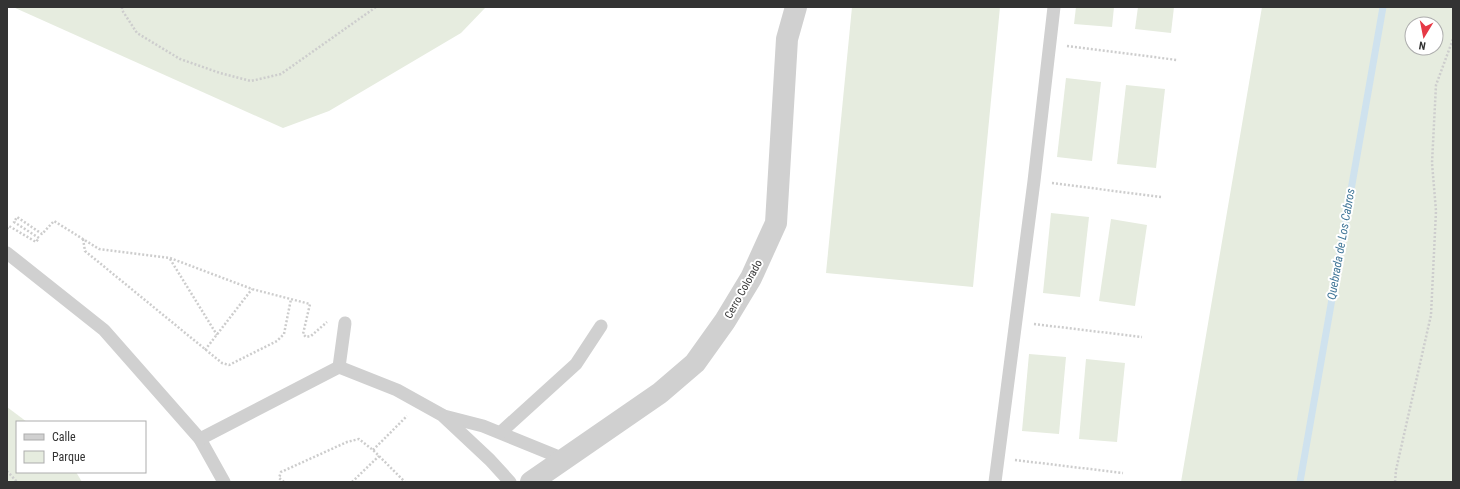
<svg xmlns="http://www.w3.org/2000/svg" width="1460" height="489" font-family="'Roboto Condensed',sans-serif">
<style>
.green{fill:#e6ecdf;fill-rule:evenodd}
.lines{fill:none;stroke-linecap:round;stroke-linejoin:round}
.stream{stroke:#cfe2ee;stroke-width:7}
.path{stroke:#cdcdcd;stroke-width:2.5;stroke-dasharray:2 2;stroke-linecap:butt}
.service{stroke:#d0d0d0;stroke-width:13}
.minor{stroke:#d0d0d0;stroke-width:22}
.labels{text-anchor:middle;stroke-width:4;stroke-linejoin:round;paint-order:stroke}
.street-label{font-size:11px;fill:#333;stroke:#fff}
.water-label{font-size:12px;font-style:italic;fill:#3f7597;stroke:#fff}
</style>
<rect width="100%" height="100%" fill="#fff"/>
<g class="green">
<path d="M13 7H486L461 33 329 111 283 128Z"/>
<path d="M852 7H1000L973 287 826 273Z"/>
<path d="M1076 7H1114L1112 27 1074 24Z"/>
<path d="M1138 7H1174L1171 33 1135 29Z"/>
<path d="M1262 7H1453V482H1181ZM1412 24H1436V48H1412Z"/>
<path d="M1066 78 1101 82 1092 161 1057 157Z"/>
<path d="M1126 85 1165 89 1156 168 1117 164Z"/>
<path d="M1051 213 1089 217 1080 297 1043 293Z"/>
<path d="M1111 219 1147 225 1135 306 1099 301Z"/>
<path d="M1029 354 1066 357 1059 434 1022 431Z"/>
<path d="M1086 359 1125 363 1117 442 1079 439Z"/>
<path d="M7 407 27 422H17V472H76L82 482H7Z"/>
</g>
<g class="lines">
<path class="stream" d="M1300 482 1383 7"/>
<g class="path">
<path d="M122 7V10L137 33 180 59 220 73 251 81 281 74 376 7"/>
<path d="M1067 46 1177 60"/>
<path d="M1052 183 1161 197"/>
<path d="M7 229 9 226 36 242 39 238 14 222 17 217 42 234 54 221 99 249 170 258 252 289 310 304 303 334 306 337 311 336 327 322"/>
<path d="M83 239 85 251 222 363 229 365 277 341 284 334 291 299"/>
<path d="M170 259 217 335"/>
<path d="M1034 324 1142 337"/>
<path d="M205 350 252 289"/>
<path d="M373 450 407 416"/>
<path d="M1015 460 1123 473"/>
<path d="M7 471 17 482"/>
<path d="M284 482 279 478 281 472 347 442 359 439 373 450 405 482"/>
<path d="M352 482 379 456"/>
<path d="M1395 482 1396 470 1431 315 1436 211 1432 163 1436 85 1453 39"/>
</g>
<g class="service">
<path d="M7 253 104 330 200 439 224 482"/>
<path d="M339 367 345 323"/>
<path d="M444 416 483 426 564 459"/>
<path d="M501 432 576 364 601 326"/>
<path d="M200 439 339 367 397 390 442 415 490 460 510 482"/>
<path d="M995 482 1034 181 1054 7"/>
</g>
<path class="minor" d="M531 482 660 393 695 363 725 321 751 278 776 223 787 39 796 7"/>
</g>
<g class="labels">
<g class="street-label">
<text transform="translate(743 289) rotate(-61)" y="4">Cerro Colorado</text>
</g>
<g class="water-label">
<text transform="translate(1341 244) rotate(-80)" y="4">Quebrada de Los Cabros</text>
</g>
</g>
<rect width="1460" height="489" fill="none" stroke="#333333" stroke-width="16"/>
<rect x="16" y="421" width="130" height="52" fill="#ffffff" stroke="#adadad"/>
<rect x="24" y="434" width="20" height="6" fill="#d0d0d0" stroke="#adadad"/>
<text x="52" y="441" font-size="12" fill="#333333">Calle</text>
<rect x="24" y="451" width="20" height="12" fill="#e6ecdf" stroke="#adadad"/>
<text x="52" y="461" font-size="12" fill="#333333">Parque</text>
<g transform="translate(1424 36) rotate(190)"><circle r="19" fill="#ffffff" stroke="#adadad"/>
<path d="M0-3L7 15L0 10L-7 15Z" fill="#e63946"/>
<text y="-6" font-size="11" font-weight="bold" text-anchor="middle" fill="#333333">N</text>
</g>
</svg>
